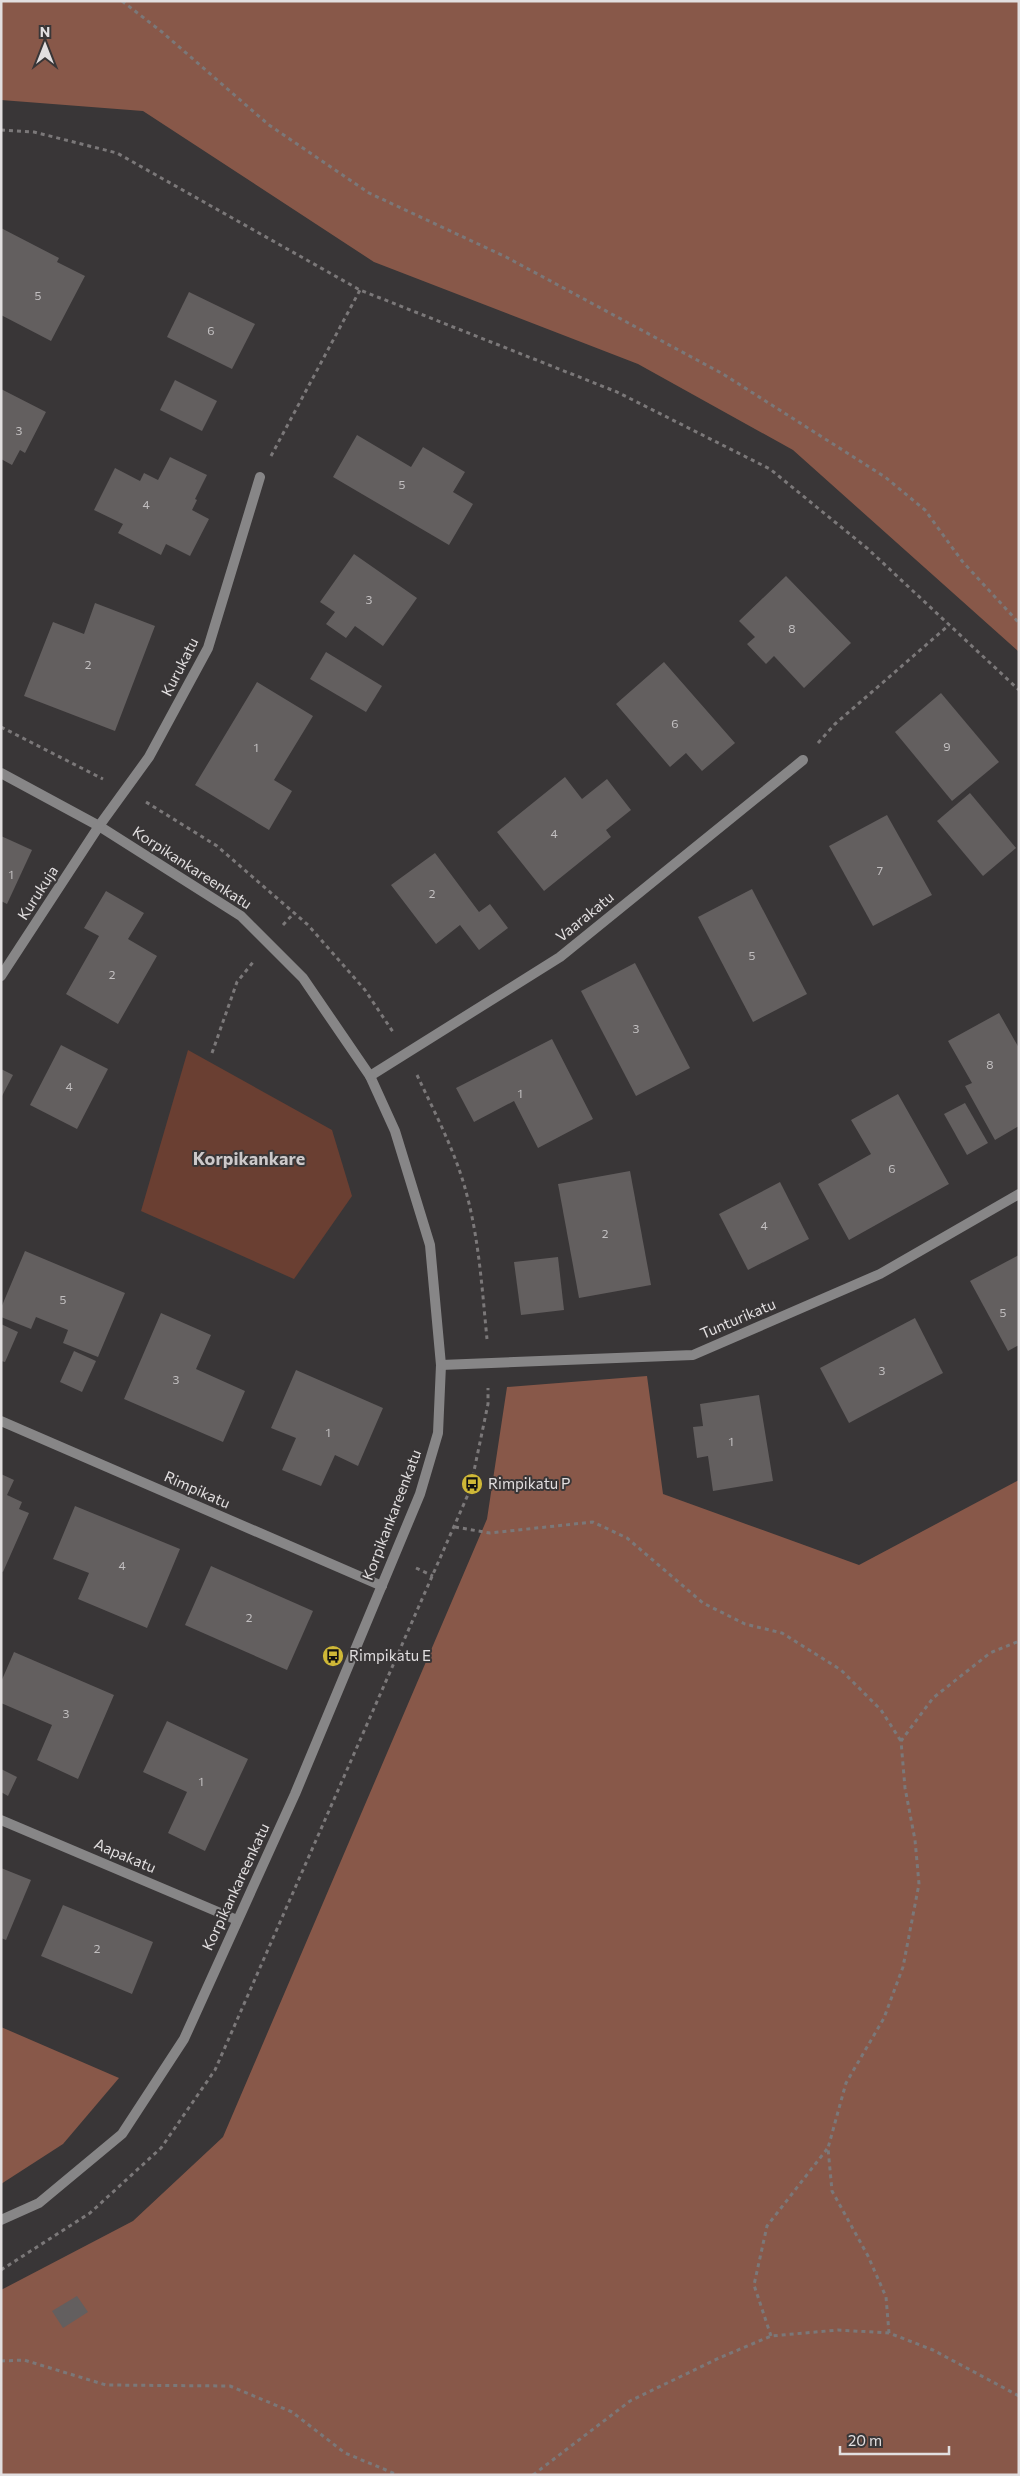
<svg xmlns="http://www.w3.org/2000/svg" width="1020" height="2476" font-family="Commissioner,sans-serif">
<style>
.green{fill:#6a3f32}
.forest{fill:#885849}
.building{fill:#635f5f}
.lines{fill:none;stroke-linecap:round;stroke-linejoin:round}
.path{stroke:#7b7879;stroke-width:3;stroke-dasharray:4 4;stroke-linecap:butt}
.minor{stroke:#878687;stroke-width:10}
.labels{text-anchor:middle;stroke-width:4;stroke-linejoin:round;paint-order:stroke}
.number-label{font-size:12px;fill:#c2bfc0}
.street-label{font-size:15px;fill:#e2dfe0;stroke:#393637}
.poi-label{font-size:15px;fill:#e2dfe0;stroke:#393637;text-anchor:start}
.quarter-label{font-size:18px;font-weight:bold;fill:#cdc9ca;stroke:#393637}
</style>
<rect width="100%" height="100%" fill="#393637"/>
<path class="green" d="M188 1050 332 1130 352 1196 294 1279 141 1211Z"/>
<g class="forest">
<path d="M1 1H1019V652L793 450 638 364 374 262 143 111 1 100Z"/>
<path d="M647 1376 663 1494 859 1565 1019 1480V2475H1V2290L133 2221 223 2137 487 1519 507 1387Z"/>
<path d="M1 2027 119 2078 63 2144 1 2184Z"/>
</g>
<g class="building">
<path d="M1 228 59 258 57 262 85 276 51 341 1 315Z"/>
<path d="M189 292 255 324 232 369 167 337Z"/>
<path d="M175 380 217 401 202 431 160 410Z"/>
<path d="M1 389 46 412 25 453 20 450 12 465 1 459Z"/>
<path d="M357 435 411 467 423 447 465 472 453 492 473 504 449 545 333 477Z"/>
<path d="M170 457 207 475 195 499 197 500 192 510 209 519 190 556 166 544 161 555 118 533 123 524 94 510 115 468 140 481 144 473 158 480Z"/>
<path d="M354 554 417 598 383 646 355 626 346 638 326 624 335 612 320 602Z"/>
<path d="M786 576 851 643 804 688 774 656 766 664 747 644 755 637 739 621Z"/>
<path d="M95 603 155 626 115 731 24 696 53 622 84 634Z"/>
<path d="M326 652 382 686 366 712 310 679Z"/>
<path d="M664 662 735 743 702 771 686 753 670 767 616 704Z"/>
<path d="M257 682 313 716 274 780 292 791 269 830 195 785Z"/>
<path d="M941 693 999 762 952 801 895 732Z"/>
<path d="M565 777 582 799 607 779 631 810 606 830 611 837 544 891 497 832Z"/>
<path d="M970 793 1016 848 983 876 937 821Z"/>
<path d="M887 815 932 895 873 926 829 846Z"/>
<path d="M1 836 32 850 7 904 1 901Z"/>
<path d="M435 853 479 912 490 904 508 928 479 950 460 925 436 944 391 885Z"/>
<path d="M752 889 807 994 753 1022 698 917Z"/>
<path d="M106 891 144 913 128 939 157 956 118 1024 66 994 99 936 84 928Z"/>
<path d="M635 963 690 1068 636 1096 581 991Z"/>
<path d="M999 1013 1019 1048V1126L995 1140 965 1086 972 1083 948 1041Z"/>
<path d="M552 1039 593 1119 538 1148 514 1101 474 1122 456 1088Z"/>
<path d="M61 1045 108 1069 77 1129 30 1105Z"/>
<path d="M1 1069 13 1075 1 1098Z"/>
<path d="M898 1094 949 1184 849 1240 818 1184 871 1154 851 1120Z"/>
<path d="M965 1103 988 1143 967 1155 944 1114Z"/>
<path d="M630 1171 651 1285 579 1298 558 1184Z"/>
<path d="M780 1182 809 1239 748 1270 719 1214Z"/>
<path d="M25 1251 125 1293 98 1357 63 1343 68 1330 36 1317 31 1329 1 1317V1308Z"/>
<path d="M1019 1255V1345L1008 1351 970 1281Z"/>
<path d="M558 1257 564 1310 521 1315 514 1262Z"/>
<path d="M161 1313 211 1335 196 1369 245 1391 223 1442 124 1399Z"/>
<path d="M915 1318 943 1373 849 1423 820 1368Z"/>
<path d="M1 1324 18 1332 5 1362 1 1361Z"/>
<path d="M74 1351 96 1361 82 1392 60 1382Z"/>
<path d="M296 1370 383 1408 358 1466 335 1455 321 1486 282 1470 296 1438 271 1428Z"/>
<path d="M759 1395 773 1481 713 1491 708 1456 697 1458 693 1427 703 1426 700 1404Z"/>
<path d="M1 1474 14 1480 7 1495 22 1502 19 1509 29 1513 3 1572 1 1571Z"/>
<path d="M75 1506 180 1549 147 1628 78 1599 89 1573 53 1559Z"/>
<path d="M211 1566 313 1611 287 1670 185 1625Z"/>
<path d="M14 1652 114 1695 78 1779 37 1760 52 1725 1 1703V1682Z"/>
<path d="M167 1721 248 1759 205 1851 168 1833 187 1792 143 1772Z"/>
<path d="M1 1769 17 1777 8 1796 1 1792Z"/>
<path d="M1 1868 31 1880 6 1940 1 1938Z"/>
<path d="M63 1905 153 1942 132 1994 41 1956Z"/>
<path d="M77 2296 88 2312 63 2328 52 2311Z"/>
</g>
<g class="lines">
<g class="path">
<path d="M122 1 162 32 269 125 369 193 506 257 723 374 885 477 925 510 962 561 1019 623"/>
<path d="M1 130 34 132 117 153 360 290 617 392 770 469 868 549 1019 690"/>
<path d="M271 456 360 290"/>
<path d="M1 727 103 779"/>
<path d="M818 743 835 724 949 625"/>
<path d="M146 802 217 846 308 925 365 990 393 1032"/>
<path d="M283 925 294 913"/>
<path d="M212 1053 237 982 254 961"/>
<path d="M417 1075C434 1111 454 1149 465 1188 479 1237 482 1289 487 1339"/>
<path d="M455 1527 490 1533 593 1522 627 1538 703 1603 745 1624 782 1633 841 1670 881 1710 901 1741"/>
<path d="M416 1568 433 1576"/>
<path d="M1 2270 90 2213 161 2148 215 2070 470 1490 488 1404V1388"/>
<path d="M889 2333 886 2297 868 2256 832 2191 828 2148 846 2083 884 2018 903 1967 919 1884 915 1840 905 1788 901 1741 933 1698 990 1653 1019 1641"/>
<path d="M771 2336 754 2285 767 2226 827 2149"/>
<path d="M1 2361 24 2360 106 2385 230 2386 292 2412 345 2453 398 2475"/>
<path d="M533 2475 630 2401 719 2358 771 2336 838 2330 889 2333 933 2350 1019 2396"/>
</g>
<g class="minor">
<path d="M1 773 99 826 241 916 303 978 370 1076 395 1131 430 1245 441 1365 438 1433 420 1494 295 1794 184 2039 122 2134 39 2203 1 2220"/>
<path d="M1 976 99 826 149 757 208 648 260 477"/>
<path d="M370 1076 560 957 803 760"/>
<path d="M441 1365 693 1355 880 1274 1019 1194"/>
<path d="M1 1421 382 1586"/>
<path d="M1 1820 237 1920"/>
</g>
</g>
<defs>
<g id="bus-disc" transform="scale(1.125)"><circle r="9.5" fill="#cfb837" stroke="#393637"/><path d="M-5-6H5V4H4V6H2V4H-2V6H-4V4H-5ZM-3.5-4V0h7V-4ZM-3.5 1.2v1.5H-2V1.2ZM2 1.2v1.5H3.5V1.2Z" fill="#111"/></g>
</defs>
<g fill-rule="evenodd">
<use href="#bus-disc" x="472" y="1484"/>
<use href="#bus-disc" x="333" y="1656"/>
</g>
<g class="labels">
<g class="number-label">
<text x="38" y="300">5</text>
<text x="211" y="335">6</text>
<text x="19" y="435">3</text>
<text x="402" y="489">5</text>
<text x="146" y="509">4</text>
<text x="369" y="604">3</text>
<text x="792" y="633">8</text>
<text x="88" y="669">2</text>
<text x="675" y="728">6</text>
<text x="947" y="751">9</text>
<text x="256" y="752">1</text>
<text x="554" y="838">4</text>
<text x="880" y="875">7</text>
<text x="11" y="879">1</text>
<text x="432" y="898">2</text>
<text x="752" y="960">5</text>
<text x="112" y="979">2</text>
<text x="636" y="1033">3</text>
<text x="990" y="1069">8</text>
<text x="69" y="1091">4</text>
<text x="520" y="1098">1</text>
<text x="892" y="1173">6</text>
<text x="764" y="1230">4</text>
<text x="605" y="1238">2</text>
<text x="63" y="1304">5</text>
<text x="1003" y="1317">5</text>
<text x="882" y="1375">3</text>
<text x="176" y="1384">3</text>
<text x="328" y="1437">1</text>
<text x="731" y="1446">1</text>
<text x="122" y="1570">4</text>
<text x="249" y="1622">2</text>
<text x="66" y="1718">3</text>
<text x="201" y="1786">1</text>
<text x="97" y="1953">2</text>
</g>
<g class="street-label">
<text transform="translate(180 667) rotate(-63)" y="5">Kurukatu</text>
<text transform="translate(192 868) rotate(33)" y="5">Korpikankareenkatu</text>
<text transform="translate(38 893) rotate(-57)" y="5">Kurukuja</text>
<text transform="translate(585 917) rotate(-39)" y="5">Vaarakatu</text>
<text transform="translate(738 1319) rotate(-23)" y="5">Tunturikatu</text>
<text transform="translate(197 1490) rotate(24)" y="5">Rimpikatu</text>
<text transform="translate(392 1515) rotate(-69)" y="5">Korpikankareenkatu</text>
<text transform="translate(125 1856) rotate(23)" y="5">Aapakatu</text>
<text transform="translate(236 1887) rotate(-65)" y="5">Korpikankareenkatu</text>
</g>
<g class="poi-label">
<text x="488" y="1489">Rimpikatu P</text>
<text x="349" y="1661">Rimpikatu E</text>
</g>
<g class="quarter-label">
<text x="249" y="1165">Korpikankare</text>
</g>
</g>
<rect width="1020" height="2476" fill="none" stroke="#e2dfe0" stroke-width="5"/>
<g transform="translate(45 45)" stroke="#393637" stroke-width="4" paint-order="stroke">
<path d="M0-4L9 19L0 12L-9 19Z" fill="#e2dfe0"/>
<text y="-8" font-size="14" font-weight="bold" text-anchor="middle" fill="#e2dfe0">N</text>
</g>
<path d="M840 2446v8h109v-8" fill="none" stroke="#e2dfe0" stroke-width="2.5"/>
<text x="848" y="2446" font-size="15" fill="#e2dfe0" stroke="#393637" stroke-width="4" paint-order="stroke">20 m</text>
</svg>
